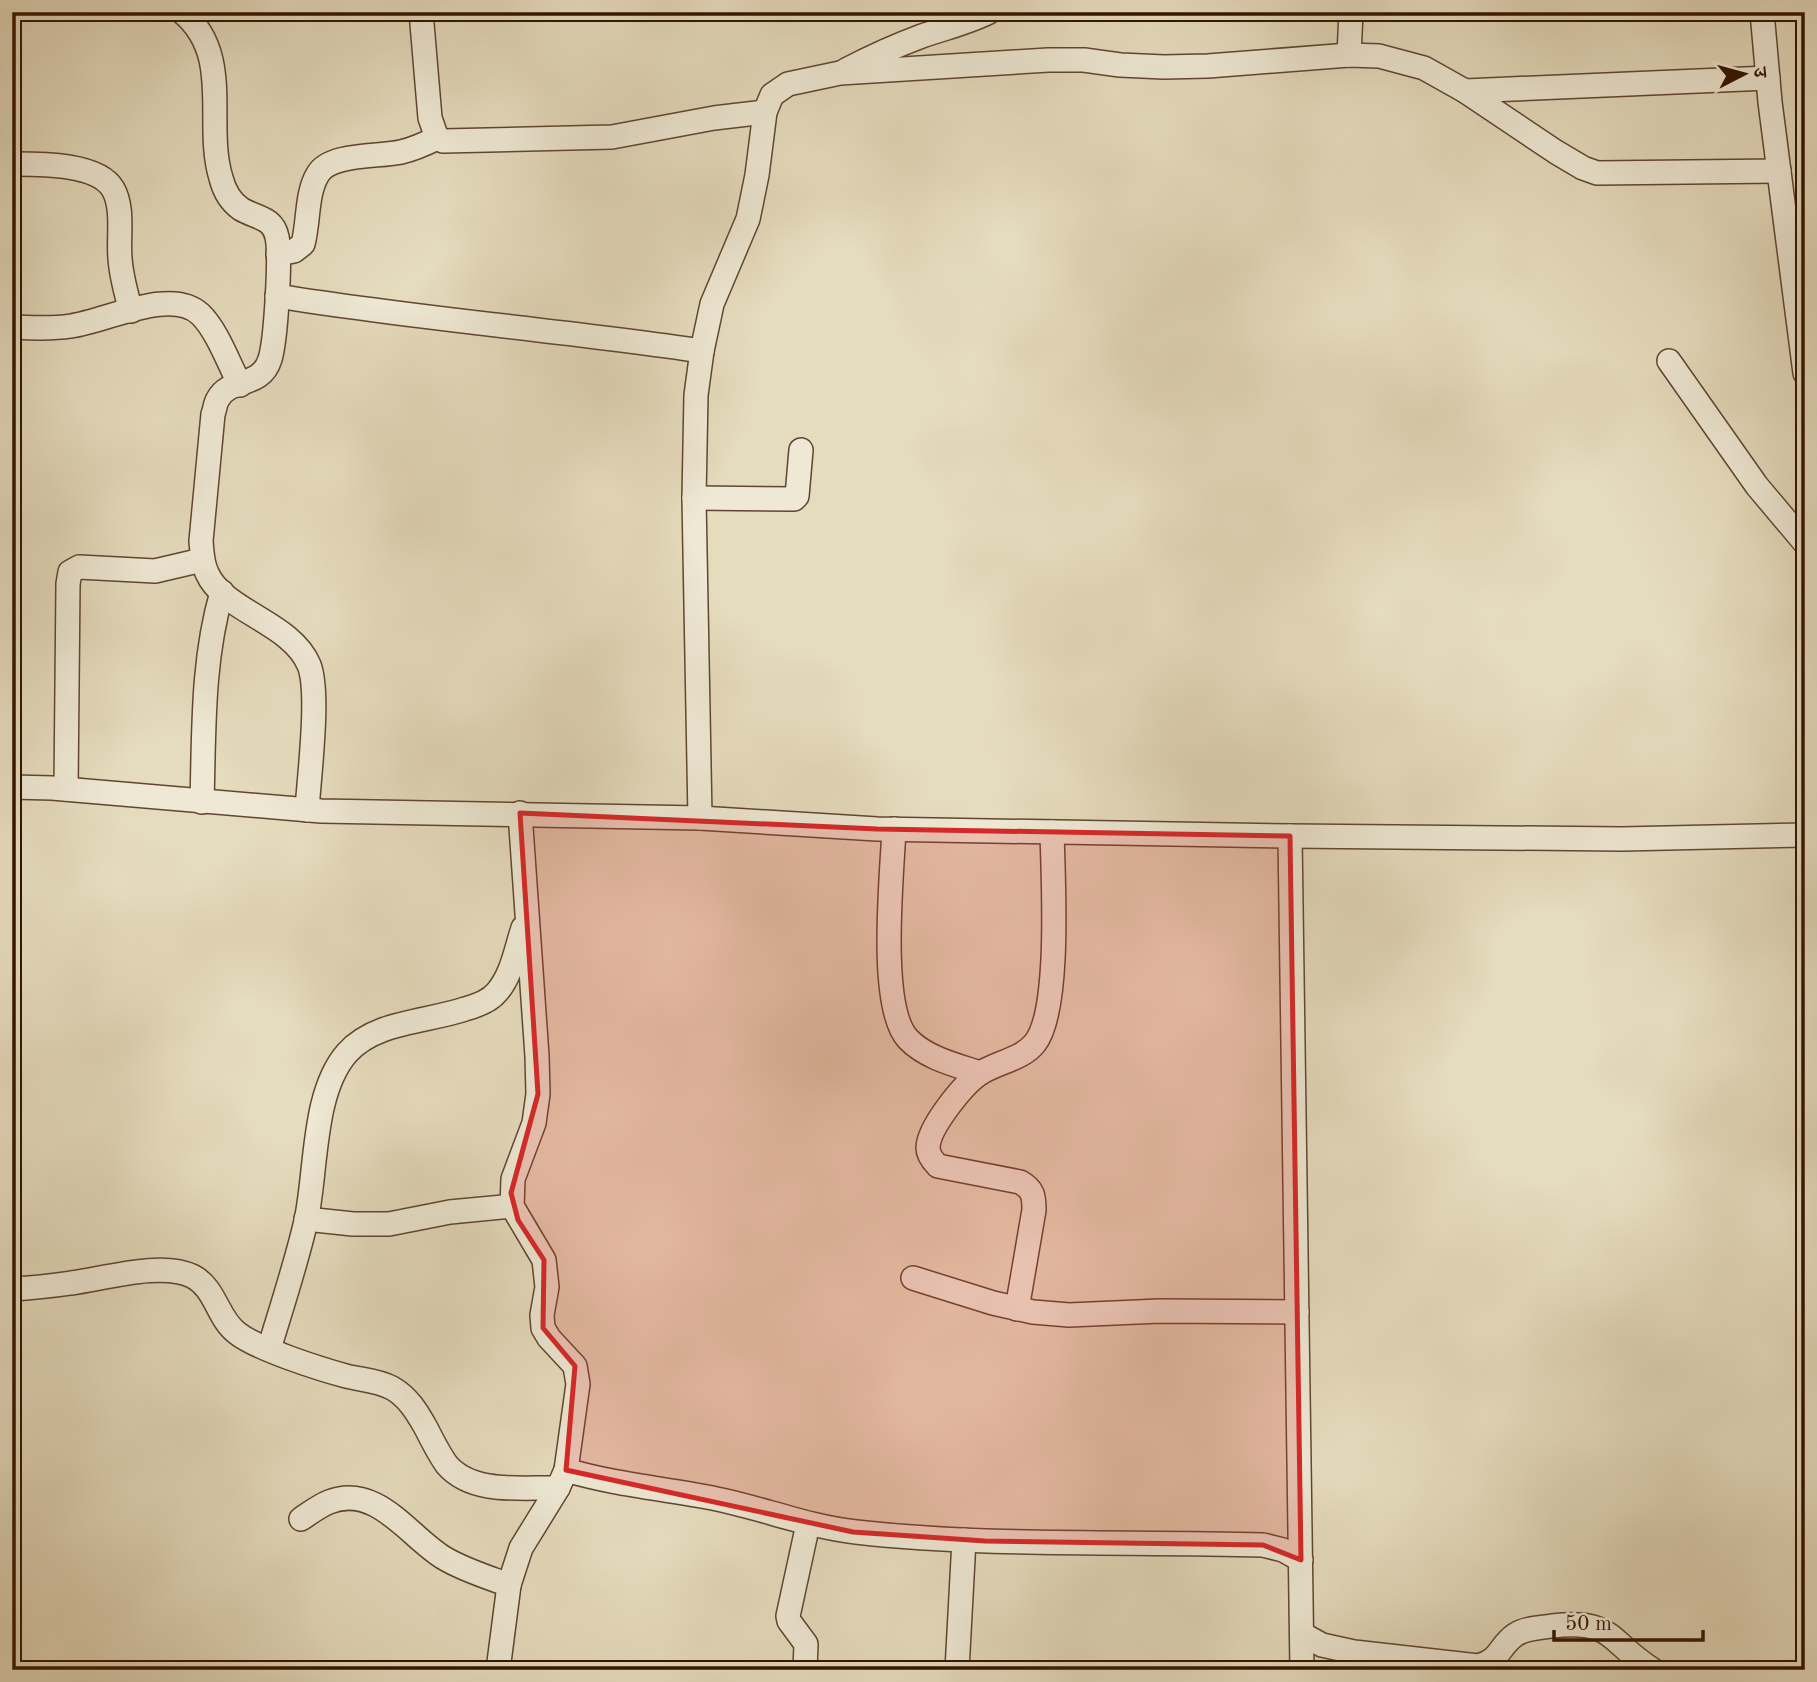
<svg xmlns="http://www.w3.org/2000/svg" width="1817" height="1682" font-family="'Old Standard TT','Noto Serif Devanagari',serif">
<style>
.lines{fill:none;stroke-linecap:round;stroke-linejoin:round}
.minor-casing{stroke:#604630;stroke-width:26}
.minor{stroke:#eee8d4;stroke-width:23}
.marked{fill:#d62828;fill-opacity:0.2;stroke:#d62828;stroke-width:5;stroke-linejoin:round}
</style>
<rect width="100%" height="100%" fill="#e5dbbd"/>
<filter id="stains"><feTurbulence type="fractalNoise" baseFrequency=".00286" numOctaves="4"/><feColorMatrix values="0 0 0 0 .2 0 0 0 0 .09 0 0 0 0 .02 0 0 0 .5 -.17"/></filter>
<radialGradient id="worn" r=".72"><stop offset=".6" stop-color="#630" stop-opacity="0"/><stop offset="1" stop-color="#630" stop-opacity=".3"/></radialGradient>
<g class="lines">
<g class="minor-casing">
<g id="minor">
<path d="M182 12C234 55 204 123 221 178 224 190 231 202 241 209 256 218 273 217 277 237 281 255 276 340 270 359 261 389 229 377 218 399 215 403 215 410 213 414L201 541C202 552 202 563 207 573 224 612 291 622 309 665 320 692 309 777 307 810"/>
<path d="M421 12 430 118 437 138 443 141 612 137 714 118 765 112"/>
<path d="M1762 12 1770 102 1805 373"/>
<path d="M1349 55 1351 12"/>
<path d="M846 70C871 57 895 46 922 36 945 28 967 23 989 12"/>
<path d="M1465 91 1768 78"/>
<path d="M12 164C39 164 98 163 113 189 124 208 118 237 120 258 121 276 126 293 131 311"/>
<path d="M278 254 294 251 303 244C309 222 306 193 318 174 330 153 379 157 401 152 414 149 425 144 437 138"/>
<path d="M277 296C418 319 560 330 702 351"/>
<path d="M12 327C32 328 52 329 71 326 107 321 171 287 200 314 217 330 229 364 240 385"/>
<path d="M1669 361 1757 486 1805 543"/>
<path d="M694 498 794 499 797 496 801 450"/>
<path d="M12 787 52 788 321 811 700 818 877 829 1290 836 1622 839 1805 835"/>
<path d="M66 789 68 584 70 572 79 567 155 571 202 560"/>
<path d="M202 802C204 732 202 660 222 592"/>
<path d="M700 818 694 498 696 395 702 351 712 304 748 219 757 175 765 112 772 95 788 84 840 73 1048 60H1084L1120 65 1164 67 1208 66 1349 55 1379 56 1424 68 1465 91 1556 152 1583 168 1597 173 1779 171"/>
<path d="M894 829C892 875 878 1007 908 1039 926 1058 956 1065 980 1073"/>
<path d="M1290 836 1302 1670"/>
<path d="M306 1219 353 1224H389L450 1212 512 1206"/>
<path d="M913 1278 993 1303 1033 1312 1069 1315 1160 1311 1297 1312"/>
<path d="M12 1289C32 1288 51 1286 71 1283 103 1279 162 1261 192 1276 216 1288 217 1318 237 1333 257 1349 320 1369 346 1376 361 1380 377 1380 392 1388 408 1397 417 1412 426 1428 432 1440 439 1454 447 1465 473 1495 523 1487 558 1488"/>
<path d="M1017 1309 1034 1210C1034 1196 1033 1189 1020 1182L938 1166C933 1161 928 1155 928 1148 928 1128 963 1085 979 1074 995 1063 1023 1059 1035 1043 1061 1010 1053 878 1052 832"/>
<path d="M269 1349C282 1306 296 1264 306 1221 317 1170 312 1093 347 1053 375 1021 427 1022 465 1009 476 1006 490 1001 497 992 512 975 516 949 523 928"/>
<path d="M566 1470C613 1484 659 1488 707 1497 757 1506 804 1526 856 1532 991 1547 1127 1541 1263 1545L1283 1550 1301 1560"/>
<path d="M301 1519C310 1513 319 1506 329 1502 377 1483 409 1537 444 1558 464 1570 487 1577 509 1585"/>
<path d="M1302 1634 1322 1645 1354 1652 1478 1666C1500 1661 1499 1646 1515 1635 1525 1628 1540 1628 1552 1626 1615 1619 1608 1642 1653 1670"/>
<path d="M498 1670 509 1585 521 1548 558 1488 566 1470 578 1384 575 1366 549 1338 543 1328 542 1315 547 1287 544 1260 512 1206 513 1179 534 1123 538 1094 537 1056 520 813"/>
<path d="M805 1670 806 1644 789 1621 788 1616 808 1524"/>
<path d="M957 1670 964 1540"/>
</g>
</g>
<use href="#minor" class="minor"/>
</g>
<path class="marked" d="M520 813 877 829 1290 836 1301 1560 1263 1545 985 1541 853 1532 566 1470 575 1366 543 1328 544 1260 518 1220 511 1193 538 1094Z"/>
<rect width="1817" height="1682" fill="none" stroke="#e5dbbd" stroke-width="42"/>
<rect x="14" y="14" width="1789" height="1654" fill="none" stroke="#331401" stroke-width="3.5"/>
<rect x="21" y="21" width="1775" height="1640" fill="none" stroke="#331401" stroke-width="2"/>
<g transform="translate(1744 74) rotate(84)" stroke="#eee8d4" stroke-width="5" paint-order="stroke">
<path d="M0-5L12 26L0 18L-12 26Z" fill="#331401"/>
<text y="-10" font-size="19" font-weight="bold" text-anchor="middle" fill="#331401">उ</text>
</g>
<path d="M1554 1630v10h149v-10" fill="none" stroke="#331401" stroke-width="3.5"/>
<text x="1565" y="1630" font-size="21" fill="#331401" stroke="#eee8d4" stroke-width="5" paint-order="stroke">50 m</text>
<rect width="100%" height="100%" filter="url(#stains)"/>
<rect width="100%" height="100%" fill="url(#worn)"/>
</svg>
